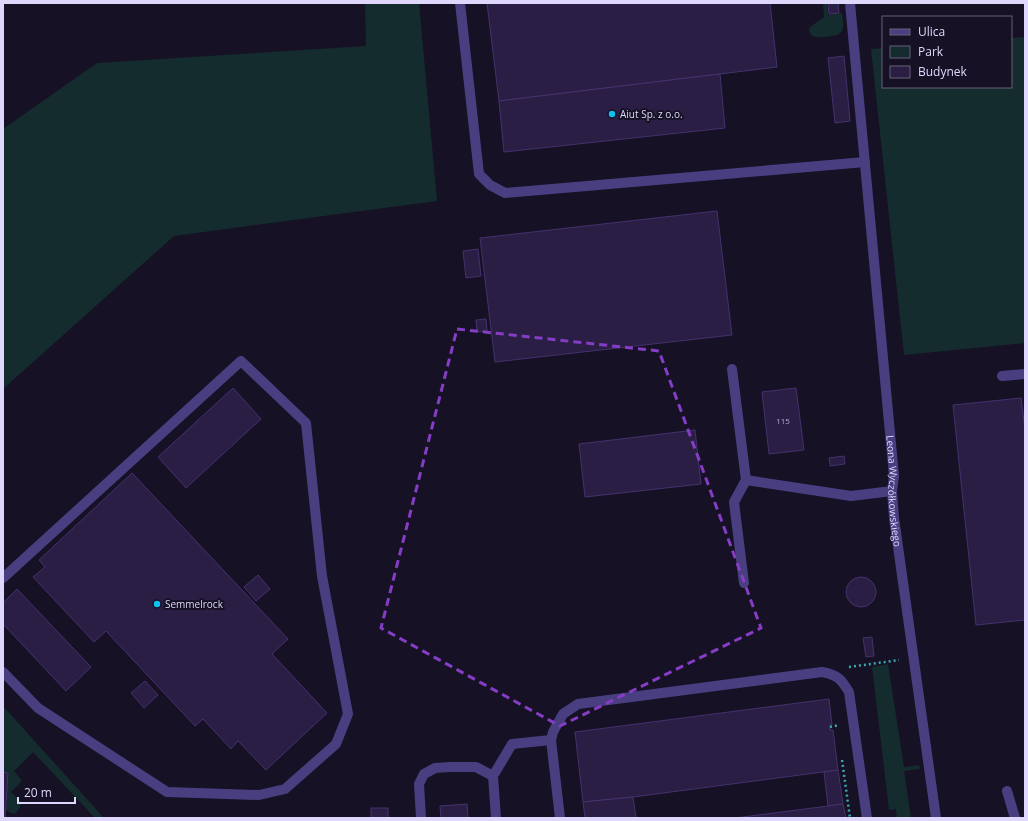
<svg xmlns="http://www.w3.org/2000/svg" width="1028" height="821" font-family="'Open Sans',sans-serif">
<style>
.green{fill:#142c2e}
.building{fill:#2a1e44;stroke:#44326e}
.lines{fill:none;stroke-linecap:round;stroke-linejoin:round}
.path{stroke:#39aaaf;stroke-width:2.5;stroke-dasharray:2 3;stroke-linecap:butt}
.minor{stroke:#493f80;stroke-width:10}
.marked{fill:none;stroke:#853dc5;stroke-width:3;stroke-dasharray:8 5;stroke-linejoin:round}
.poi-dot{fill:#12c0ed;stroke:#161125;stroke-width:1.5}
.labels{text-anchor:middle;stroke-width:4;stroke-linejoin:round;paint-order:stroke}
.number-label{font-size:8px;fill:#b2aace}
.poi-label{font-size:10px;fill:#dfd8fc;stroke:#161125;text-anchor:start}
.street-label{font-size:10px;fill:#dfd8fc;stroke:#161125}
</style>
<rect width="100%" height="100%" fill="#161125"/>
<g class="green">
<path d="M365 3H419L437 201 174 236 3 389V129L97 63 366 46Z"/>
<path d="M823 3H827L828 15 842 13C843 22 846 31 837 35 832 36 817 39 812 36 811 35 809 31 809 30L810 27 824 17Z"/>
<path d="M1025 37V343L904 355 871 49 883 48V87H1011V38Z"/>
<path d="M888 664 904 767 919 765 920 769 904 771 911 818H897L896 809 889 810 872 667Z"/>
<path d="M3 706 104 818H95L33 752 14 771 22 781 11 792 22 803 17 812 13 814 6 810 8 773 3 772Z"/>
</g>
<g class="building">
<path d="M487 3H770L777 67 499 101Z"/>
<path d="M828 3H838L839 13 829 14Z"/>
<path d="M844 56 850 121 835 123 828 58Z"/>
<path d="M720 74 725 128 504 152 499 101Z"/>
<path d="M717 211 732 335 495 362 480 238Z"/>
<path d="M478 249 481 276 466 278 463 251Z"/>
<path d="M486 319 487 331 477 332 476 320Z"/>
<path d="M233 388 261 419 186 488 158 457Z"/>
<path d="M796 388 804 450 769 454 762 392Z"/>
<path d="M1021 398 1025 429V620L976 625 953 405Z"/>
<path d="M695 430 701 484 585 497 579 444Z"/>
<path d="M844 456 845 464 830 466 829 458Z"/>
<path d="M132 473 288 639 272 654 327 713 266 770 238 741 231 749 203 719 195 726 106 631 94 642 33 577 45 567 39 560Z"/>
<path d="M258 575 270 589 256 601 244 587Z"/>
<circle cx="861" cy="592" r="15"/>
<path d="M17 589 91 667 66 691 3 624V603Z"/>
<path d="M872 637 874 656 866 657 863 638Z"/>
<path d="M145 681 158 695 144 708 131 693Z"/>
<path d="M829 699 832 725H830V730H833L838 770 633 797 583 802 575 732Z"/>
<path d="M838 770 843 804 828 806 824 772Z"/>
<path d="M3 772 8 773 5 818H3Z"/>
<path d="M633 797 636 818H585L583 802Z"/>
<path d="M467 804 468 818H441L440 806Z"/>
<path d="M843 804 846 818H735L828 806Z"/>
<rect x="371" y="808" width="17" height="10"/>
</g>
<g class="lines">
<g class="path">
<path d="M849 667 899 660"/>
<path d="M830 727 839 725"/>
<path d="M842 760 850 818"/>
</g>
<g class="minor">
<path d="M460 3 479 174 490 185 505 193 865 162"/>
<path id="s1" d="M850 3 894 476 892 491 894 518 936 818"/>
<path d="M732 369 746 480 851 496 892 491"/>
<path d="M1002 376 1025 374"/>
<path d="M3 578 241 361 306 423 322 576 348 714 336 744 285 789 259 795 167 792 38 708 3 672"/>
<path d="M744 583 734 502 746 480"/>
<path d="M493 776 512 744 551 740"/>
<path d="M1007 791 1015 818"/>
<path d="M421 818 419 784 424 774 435 768 450 767H476L493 776 496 818"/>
<path d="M560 818 551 740 553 732 563 714 578 704 822 672C838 675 841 679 849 692L867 818"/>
</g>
</g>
<path class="marked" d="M457 329 659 351 761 628 560 726 381 628Z"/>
<g class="poi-dot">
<circle cx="612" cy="114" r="4"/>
<circle cx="157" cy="604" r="4"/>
</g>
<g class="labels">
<g class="number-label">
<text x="783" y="424">115</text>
</g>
<g class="poi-label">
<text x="620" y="118">Aiut Sp. z o.o.</text>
<text x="165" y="608">Semmelrock</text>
</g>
<g class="street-label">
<text dy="4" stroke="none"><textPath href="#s1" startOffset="490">Leona Wyczółkowskiego</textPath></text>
</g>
</g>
<rect width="1028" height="821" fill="none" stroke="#dfd8fc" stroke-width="8"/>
<rect x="882" y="16" width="130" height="72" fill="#161125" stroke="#66617b"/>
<rect x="890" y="29" width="20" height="6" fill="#493f80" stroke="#66617b"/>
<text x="918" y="36" font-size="12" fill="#dfd8fc">Ulica</text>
<rect x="890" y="46" width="20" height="12" fill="#142c2e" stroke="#66617b"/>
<text x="918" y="56" font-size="12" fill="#dfd8fc">Park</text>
<rect x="890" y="66" width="20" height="12" fill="#2a1e44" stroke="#66617b"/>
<text x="918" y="76" font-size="12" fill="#dfd8fc">Budynek</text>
<path d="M18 797v6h57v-6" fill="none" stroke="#dfd8fc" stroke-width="2"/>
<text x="24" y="797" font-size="12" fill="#dfd8fc" stroke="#161125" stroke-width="3" paint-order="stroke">20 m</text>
</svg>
